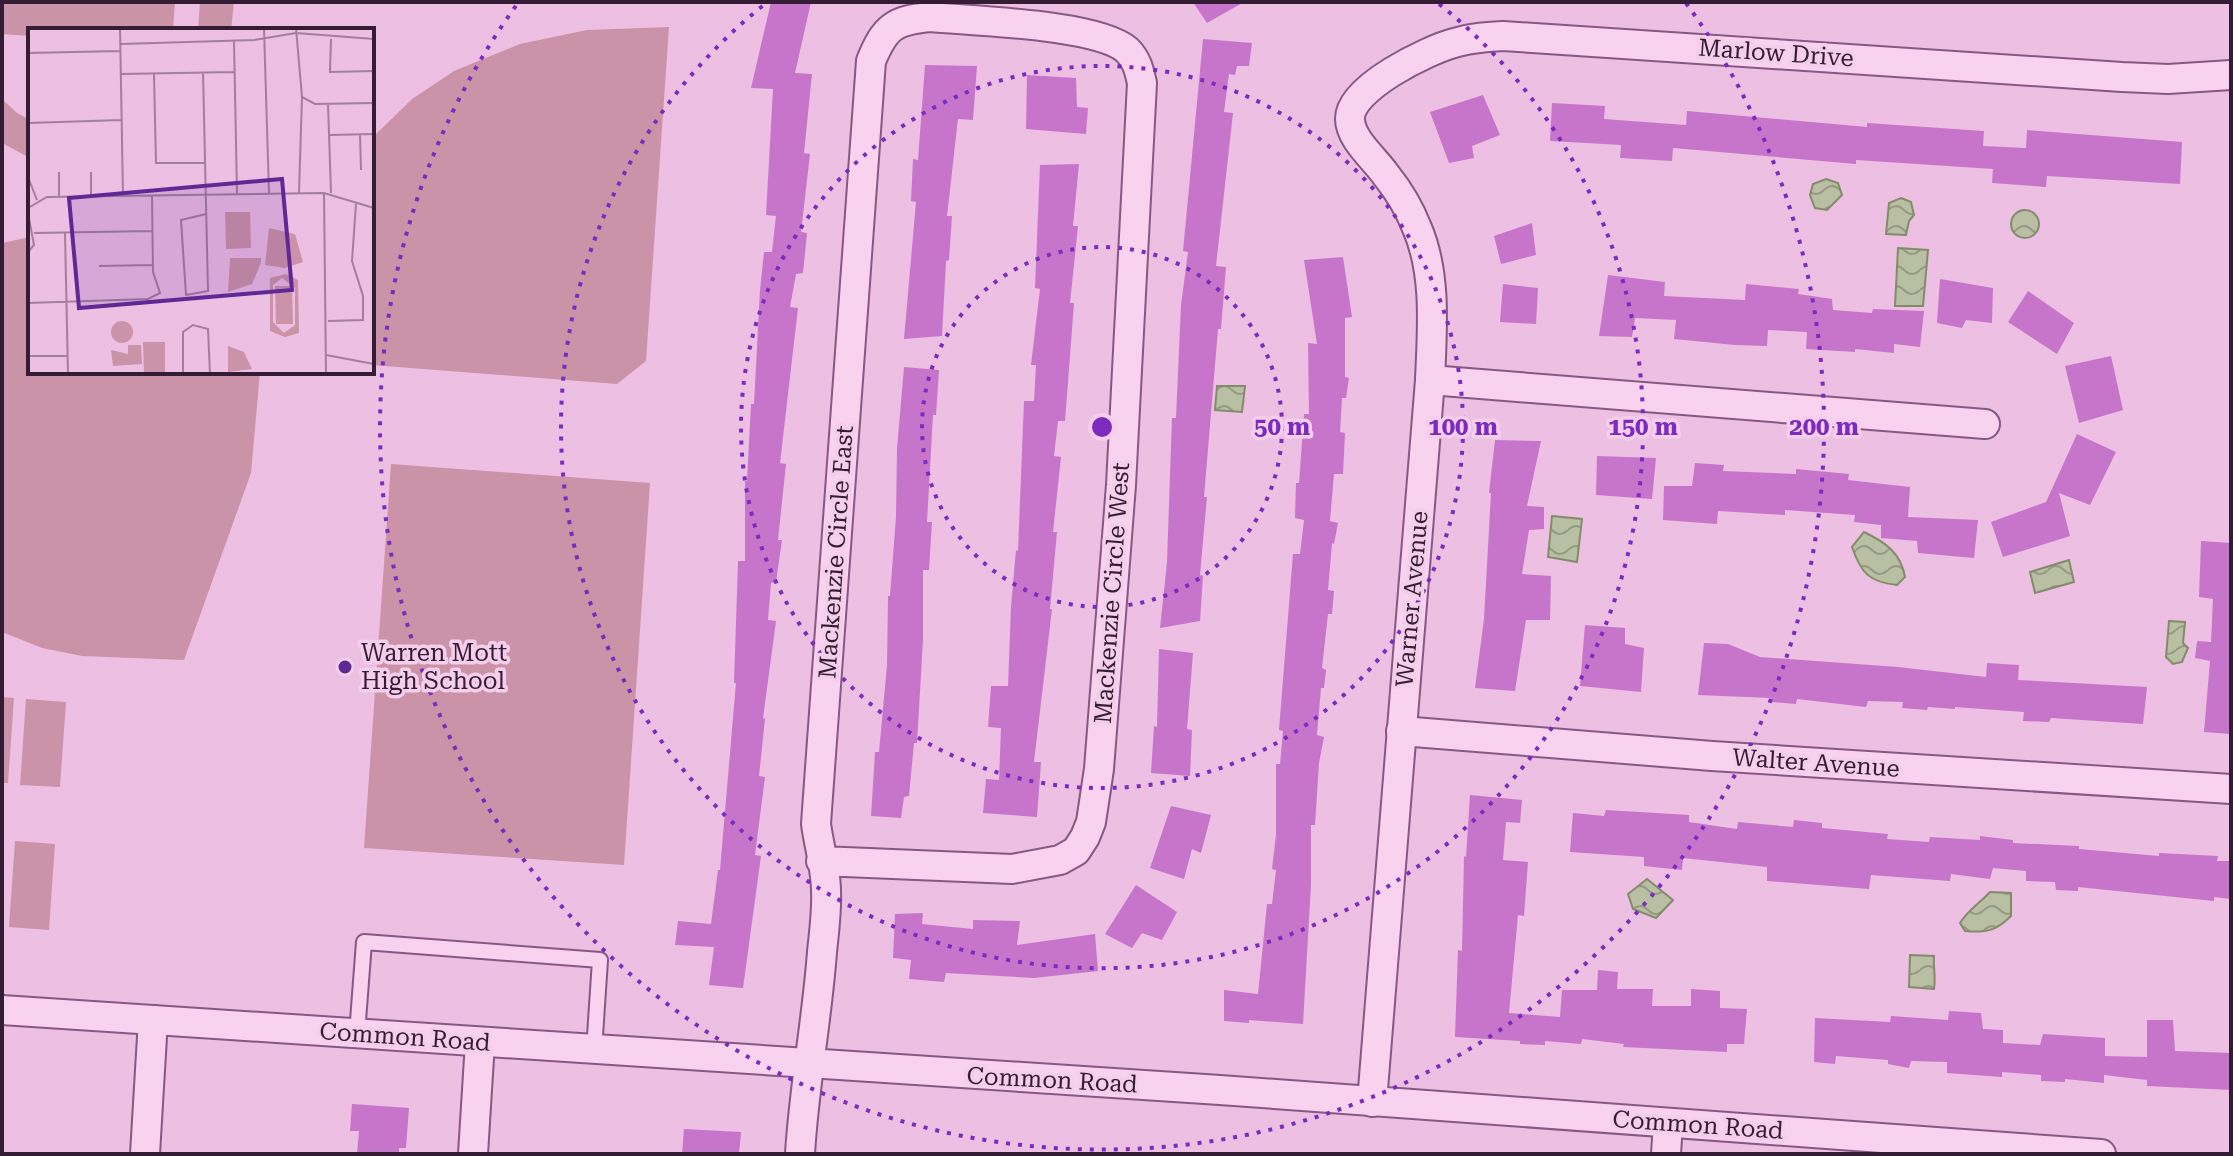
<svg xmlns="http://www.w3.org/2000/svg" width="2233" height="1156" font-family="'Roboto Serif',serif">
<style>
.green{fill:#cb93a7}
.water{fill:url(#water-waves);stroke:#838c6a;stroke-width:2}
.building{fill:#c775cb}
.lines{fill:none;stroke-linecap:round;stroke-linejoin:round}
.service-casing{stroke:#865883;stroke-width:18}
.minor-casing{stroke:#865883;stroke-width:32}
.service{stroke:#f8d2ef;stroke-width:14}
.minor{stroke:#f8d2ef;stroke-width:28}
.ring{fill:none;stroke:#7b2cbf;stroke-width:4;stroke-dasharray:4 8}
.poi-dot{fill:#602894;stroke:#f5ceec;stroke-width:3}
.labels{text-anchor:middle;stroke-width:7;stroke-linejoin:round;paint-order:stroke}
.street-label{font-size:24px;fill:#351c35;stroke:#f5ceec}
.poi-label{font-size:24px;fill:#351c35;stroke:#f5ceec;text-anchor:start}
.inset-road{fill:none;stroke:#a37e9d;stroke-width:2}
.view{fill:#602894;fill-opacity:0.15;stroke:#602894;stroke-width:4}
.inset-edge{fill:none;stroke:#351c35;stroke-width:4}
.centre{fill:#7b2cbf;stroke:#f5ceec;stroke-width:4}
.ring-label{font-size:24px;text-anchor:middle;font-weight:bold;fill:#7b2cbf;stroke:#f5ceec;stroke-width:7;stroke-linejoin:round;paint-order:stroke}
</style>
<defs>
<pattern id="water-waves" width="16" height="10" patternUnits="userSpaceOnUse" patternTransform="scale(2)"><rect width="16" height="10" fill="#b8bfa2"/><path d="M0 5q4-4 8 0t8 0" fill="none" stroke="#969a85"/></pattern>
</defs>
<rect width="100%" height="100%" fill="#edbfe3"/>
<g class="green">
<path d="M2 2H175L173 30H30V36L2 34Z"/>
<path d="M200 2H234L231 30H198Z"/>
<path d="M669 27 646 361 617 384 372 365V138L412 99 454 71 520 44 587 30Z"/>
<path d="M2 99 17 113 30 120V158L2 143Z"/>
<path d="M30 237V372H260L251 473 184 660 82 656 42 648 2 632V243Z"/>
<path d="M391 464 650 483 624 865 364 848Z"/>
<path d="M2 697 14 698 8 783H2Z"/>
<path d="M26 699 66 702 60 787 20 785Z"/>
<path d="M15 841 55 844 49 930 9 927Z"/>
</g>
<g class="water">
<path d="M1826 179 1838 183 1842 195 1827 210 1815 208 1810 195 1813 184Z"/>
<path d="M1901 198 1911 202 1914 215 1909 221 1906 235 1886 234 1889 203Z"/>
<circle cx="2025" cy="224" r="14"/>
<path d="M1898 248 1928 250 1923 306H1895Z"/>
<path d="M1217 386H1245L1242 412 1215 410Z"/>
<path d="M1552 516 1582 519 1577 562 1548 557Z"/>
<path d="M1864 532C1885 542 1901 553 1905 577L1897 585C1869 582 1861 573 1852 547Z"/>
<path d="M2069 560 2074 582 2035 593 2030 572Z"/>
<path d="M2169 621 2185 622 2183 643 2188 648 2182 662 2173 664 2166 657Z"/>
<path d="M1647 879 1673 900 1656 918 1633 909 1628 894Z"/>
<path d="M1990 892 2011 893V916C1996 931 1986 933 1965 931L1960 923C1968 910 1980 903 1990 892Z"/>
<path d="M1910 955 1934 956C1933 968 1936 976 1934 989L1909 987Z"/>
</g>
<g class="building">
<path d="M771 2H811L795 73 812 74 804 153 810 154 801 232 807 233 803 273 796 274 790 307 798 308 780 463 786 464 778 540H782L776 582 771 583 768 620 776 621 763 718 765 719 759 776 765 777 755 855 761 856 743 988 709 985 714 947 675 945 678 921 711 924 718 870H720L736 683H734L738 561H745V481H747L751 404H754L760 290 764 252H772L776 216 766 215 773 89 751 88Z"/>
<path d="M1193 2H1244L1207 23Z"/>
<path d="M1203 39 1252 43 1249 66H1237L1235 75 1229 74 1224 112 1233 113 1216 266 1226 267 1221 329H1218L1204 497H1207L1200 575 1203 576 1200 621 1160 628 1167 562 1172 418H1176L1181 305 1188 252 1183 251Z"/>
<path d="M925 65 977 66 973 120 958 119 947 216H952L949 260 946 261 942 336 904 339 916 202 911 201 913 159 918 160Z"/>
<path d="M1027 75 1076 78 1077 107 1088 108 1086 134 1026 129Z"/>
<path d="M1483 95 1500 135 1472 146 1474 158 1449 163 1430 112Z"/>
<path d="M1552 103 1605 106 1604 119 1686 125 1687 111 1867 127V123L1984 131 1983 146 2026 148 2027 130 2182 142 2180 184 2047 176 2046 187 1992 183 1993 169 1856 160V164L1673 148 1672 161 1620 158 1621 145 1550 141Z"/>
<path d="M1079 164 1073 226H1078L1070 303H1074L1065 421H1058L1054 456 1061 457 1053 532H1057L1050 609H1052L1034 762H1041L1037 817 983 813 986 779 999 780 1001 728 988 727 991 686H1008L1011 607 1016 550 1018 551 1024 401H1034L1036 365H1031L1040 289 1035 288 1040 165Z"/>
<path d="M1532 223 1536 255 1501 264 1494 236Z"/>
<path d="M1343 257 1352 317 1345 318V377L1349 378 1346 398H1342L1340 432 1345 433 1343 474H1334L1330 521 1338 523 1334 544 1332 543 1328 590 1334 591 1332 614H1328L1322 668 1326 670 1324 688H1321L1317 735 1324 737 1319 763 1315 825H1311V885L1303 1024 1249 1020V1023L1224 1021V990L1258 994 1267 904H1272L1276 870 1272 869 1276 835V764H1280L1283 731 1279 730 1293 554H1300L1304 520 1295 518 1296 483H1299L1304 414H1309L1308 343 1317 344 1304 260Z"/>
<path d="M1608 275 1665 282 1664 296 1745 300 1746 284 1799 289 1798 294 1832 299 1833 310 1872 313 1873 309 1924 311 1920 347 1894 344V353L1855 349V352L1806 349 1807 332 1768 330 1767 346 1735 345 1674 339 1676 320 1635 318 1632 337 1599 336Z"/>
<path d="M1940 279 1993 288 1992 323 1966 320 1962 328 1937 323Z"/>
<path d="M1503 284 1538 288 1536 324 1500 322Z"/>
<path d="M2028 291 2074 323 2057 354 2008 322Z"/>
<path d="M2111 356 2123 410 2079 423 2065 366Z"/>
<path d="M904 367 939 370 936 415H933L927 522H932L929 570H923V640L917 743H914L909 796 904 797 901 818 871 816 875 752H879L887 665 888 596H890L896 517 897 449Z"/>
<path d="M2077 434 2116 452 2090 505 2059 493 2070 536 2003 557 1991 522 2046 502Z"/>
<path d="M1495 440 1541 441 1527 506 1544 507V529L1529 530 1522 574 1551 576 1550 620H1526L1515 691 1475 688 1484 619 1491 493H1489Z"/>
<path d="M1597 456 1656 458 1652 499 1596 495Z"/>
<path d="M1695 463 1724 465 1723 471 1796 474V469L1849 474 1848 480 1910 487 1908 517 1978 520 1974 558 1918 553 1917 541 1881 538V525L1854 522 1855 515 1785 510V515L1718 511 1717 524 1663 520 1664 486H1692Z"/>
<path d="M2201 541 2231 543V734L2204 732 2210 661 2195 658 2197 641 2211 642 2213 599 2199 597Z"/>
<path d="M1585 625 1625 628V644L1644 648 1641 692 1580 686Z"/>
<path d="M1704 643 1728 644 1760 657 1898 667 1986 677 1987 663 2019 665 2018 680 2147 687 2143 724 2051 718 2049 722 2023 721 2024 712 1955 707V709L1928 707 1927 710 1902 708 1903 702 1868 701 1866 707 1797 699 1796 704 1771 702V698L1698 695Z"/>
<path d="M1159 649 1193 653 1187 729 1192 730 1190 776 1151 773 1154 726 1157 727Z"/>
<path d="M1470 795 1522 800 1520 823 1506 822 1503 860 1528 862 1524 916 1518 915 1509 1013 1560 1017 1562 990H1597L1598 970 1618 972 1617 989H1653L1652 1006H1691V989L1720 991V1008L1747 1009 1744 1044H1727V1052L1623 1047 1624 1044 1582 1039 1581 1044 1545 1041V1045L1520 1044V1041L1455 1037 1458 950 1462 951 1464 856 1466 857Z"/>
<path d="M1171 806 1211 815 1201 853 1192 849 1184 879 1150 868Z"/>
<path d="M1606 810 1689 815V822L1737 829 1738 822 1793 827 1794 820 1822 823V828L1888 834 1887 839 1929 842 1930 837 1980 840V836L2013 840V843L2079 846V849L2159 856V853L2218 856 2217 861H2231V899L2214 897V901L2078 887V891L2056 890 2055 882 2026 881V871L1993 868 1990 879 1951 874 1950 881 1871 875 1869 889 1767 881V867L1683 858 1682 870 1644 866V857L1570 852 1573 813 1604 816Z"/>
<path d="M1136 885 1177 912 1162 940 1142 933 1132 948 1105 934Z"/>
<path d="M923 913 922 924 973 929V920L1020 921 1017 945 1095 934 1098 971 1034 978 946 973 944 982 909 979 911 960 893 958 895 914Z"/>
<path d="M1949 1011 1981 1013 1983 1029 2003 1030V1043L2040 1045 2043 1034 2105 1038V1056L2147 1057V1020H2173L2175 1051 2231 1053V1090L2147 1086V1080L2104 1075V1083L2065 1079V1082L2041 1081V1075L2002 1072V1077L1947 1073V1062L1911 1061 1909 1068 1888 1064V1060L1836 1056 1835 1064 1814 1062 1815 1018 1890 1022 1891 1016 1948 1020Z"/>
<path d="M352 1104 409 1108 406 1148H399V1154H357L359 1131H350Z"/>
<path d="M684 1129 741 1132 739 1154H682Z"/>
</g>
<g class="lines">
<g class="service-casing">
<path id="service" d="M357 1034 364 942 600 960 594 1051"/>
</g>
<g class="minor-casing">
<g id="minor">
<path d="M1430 380 1985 424"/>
<path d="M1401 731 1712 756 2231 789"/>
<path d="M2 1010 1220 1090 2101 1154"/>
<path d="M1372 1102 1430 380C1432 331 1437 274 1417 228 1410 210 1398 190 1386 175 1375 159 1350 139 1350 119 1349 88 1428 50 1454 43 1470 38 1486 37 1503 36L2122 77 2168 79 2231 75"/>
<path d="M145 1154 153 1020"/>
<path d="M473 1154 480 1042"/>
<path d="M800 1154C804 1086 817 1020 822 952 824 932 827 911 826 891 826 869 819 846 816 824L871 61C885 27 894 20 931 17 973 21 1097 24 1127 50 1137 60 1139 70 1142 83L1121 485 1099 769 1091 822 1085 837 1076 851 1060 860 1012 869 821 861"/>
<path d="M1666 1154 1668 1123"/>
</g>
</g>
<use href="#service" class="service"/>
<use href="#minor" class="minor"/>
</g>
<g class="ring">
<circle cx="1102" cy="427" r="180"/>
<circle cx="1102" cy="427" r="361"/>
<path d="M1439 4A541 541 0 1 1 765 4"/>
<path d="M1686 3A722 722 0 1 1 518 3"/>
</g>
<circle class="poi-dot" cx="345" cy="667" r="8"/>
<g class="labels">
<g class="street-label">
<text transform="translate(1776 53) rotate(4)" y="8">Marlow Drive</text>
<text transform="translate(836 552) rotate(-86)" y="8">Mackenzie Circle East</text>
<text transform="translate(1112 593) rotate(-86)" y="8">Mackenzie Circle West</text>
<text transform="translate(1412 599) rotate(-85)" y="8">Warner Avenue</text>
<text transform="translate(1816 763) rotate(4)" y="8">Walter Avenue</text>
<text transform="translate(405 1037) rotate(4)" y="8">Common Road</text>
<text transform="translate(1052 1080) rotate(3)" y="8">Common Road</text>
<text transform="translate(1698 1125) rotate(4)" y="8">Common Road</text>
</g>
<g class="poi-label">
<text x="361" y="661">Warren Mott<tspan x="361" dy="28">High School</tspan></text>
</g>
</g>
<g transform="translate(28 28)">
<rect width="346" height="346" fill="#edbfe3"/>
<path d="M197 184H222L223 220 198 221ZM241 200 267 206 275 234 257 240 237 237ZM202 230H233V235L224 256 200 264ZM258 246 270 252 271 305 257 309 242 303V250ZM254 250 267 260V297L256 305 245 294V257ZM247 258H264L265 296H248ZM83 304a11 11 0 1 1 22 0a11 11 0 1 1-22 0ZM115 314H137V346H116ZM100 317H113L114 336 85 338 83 322 100 326ZM200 318 216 324 224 341 200 344Z" fill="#cb93a7" fill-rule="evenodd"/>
<path class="inset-road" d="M92 0 95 168M236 0 241 165M268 0 274 69 271 165M303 11 302 44 346 43M206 13 209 166M93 16 226 12 268 5 346 11M0 25 92 23M175 44 180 263 158 267 153 192 178 186M93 46 207 44M126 46 128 135H177M274 69 287 76 346 75M300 76 303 165M0 95 94 92M332 106 333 142M301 107 346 106M31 144V169M63 144V169M0 149 9 172M296 165 298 346M0 180 19 169 296 165 346 180M0 185 6 217 0 224M6 205 124 203M37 205 40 346M71 238 124 237M0 275 120 271 132 265 125 244 124 168M300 293 335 292V268L324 233 328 176M298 327 346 336M0 328H39M155 346V304L165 297 180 301 182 346"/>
<path class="view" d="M254 151 264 262 51 280 41 170Z"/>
<rect width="346" height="346" class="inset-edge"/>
</g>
<circle cx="1102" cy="427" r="12" class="centre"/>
<g class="ring-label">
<text x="1282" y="435">50 m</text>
<text x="1463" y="435">100 m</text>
<text x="1643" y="435">150 m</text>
<text x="1824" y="435">200 m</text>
</g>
<rect width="2233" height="1156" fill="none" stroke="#351c35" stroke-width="8"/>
</svg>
